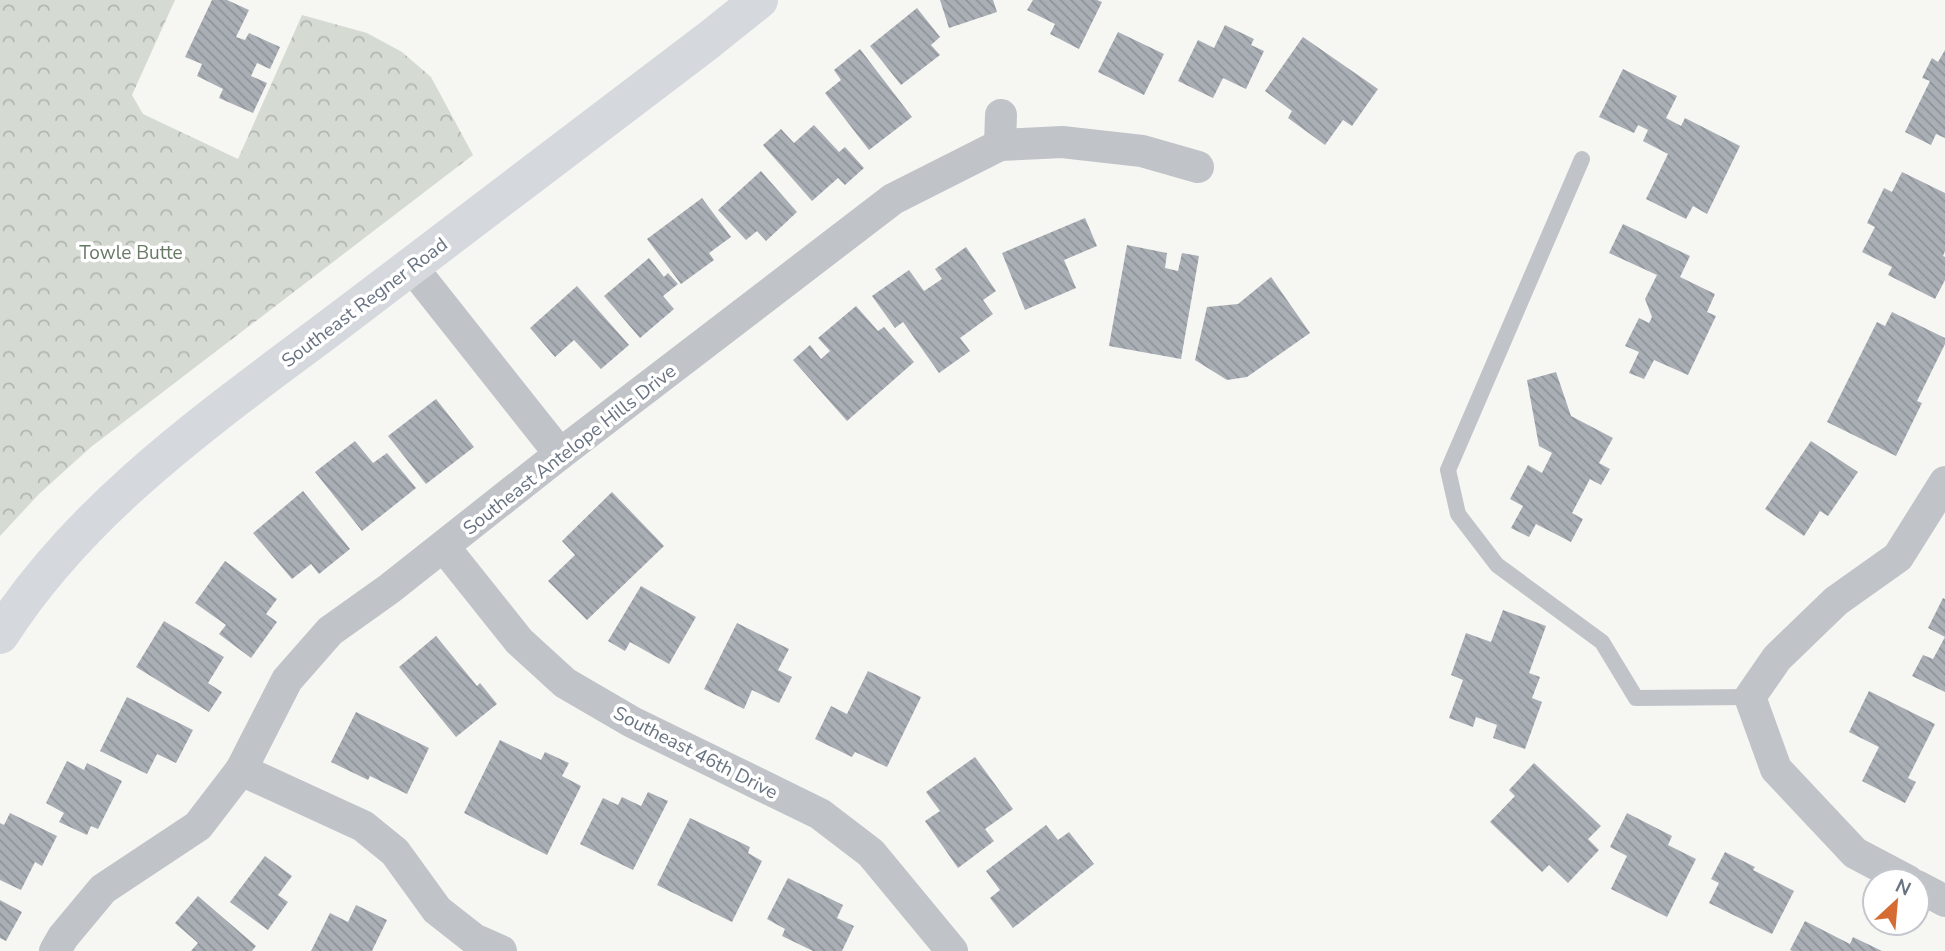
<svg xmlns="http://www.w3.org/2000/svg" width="1945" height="951" font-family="'Nunito Sans',sans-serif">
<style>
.park{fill:url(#park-crowns)}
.building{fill:url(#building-back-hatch)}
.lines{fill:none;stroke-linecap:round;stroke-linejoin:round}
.service{stroke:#c0c3c7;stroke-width:16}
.minor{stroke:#c0c3c7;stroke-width:32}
.secondary{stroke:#d5d8dc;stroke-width:38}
.labels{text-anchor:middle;stroke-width:7;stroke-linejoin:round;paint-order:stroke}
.park-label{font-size:19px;fill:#687a66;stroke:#fff}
.street-label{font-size:19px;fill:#687382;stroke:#fff}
</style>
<defs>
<pattern id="park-crowns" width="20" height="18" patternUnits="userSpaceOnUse" patternTransform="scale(1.75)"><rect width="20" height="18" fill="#d5dbd3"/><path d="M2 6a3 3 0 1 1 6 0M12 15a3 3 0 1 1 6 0" fill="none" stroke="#b1b6b1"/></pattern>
<pattern id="building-back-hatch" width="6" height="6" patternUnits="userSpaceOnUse" patternTransform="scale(1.75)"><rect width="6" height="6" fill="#aaafb6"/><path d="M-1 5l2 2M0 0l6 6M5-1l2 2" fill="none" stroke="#8e9399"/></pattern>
</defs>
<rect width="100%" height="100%" fill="#f6f6f3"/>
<path class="park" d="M0 0H175L132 95 143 114 238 159 302 15 367 33 402 52 431 77 473 155 91 447 39 494 0 536Z"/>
<g class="building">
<path d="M212 0H227L249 10 236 37 245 40 249 33 280 47 270 69 257 63 251 76 267 83 253 113 219 98 223 89 197 76 202 64 185 57Z"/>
<path d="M940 0H993L997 12 949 28Z"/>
<path d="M1033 0H1097L1102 2 1079 49 1050 34 1055 24 1027 10Z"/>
<path d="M917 8 940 37 931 45 940 55 901 85 870 46Z"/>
<path d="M1225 25 1254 39 1251 45 1264 51 1246 89 1223 78 1213 98 1178 81 1198 40 1214 48Z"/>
<path d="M1118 32 1164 54 1144 95 1098 72Z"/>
<path d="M1303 37 1378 89 1352 126 1343 120 1325 145 1288 118 1292 111 1265 91Z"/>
<path d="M860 49 912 117 869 150 825 93 841 80 834 70Z"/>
<path d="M1945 50V138L1936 134 1931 145 1905 132 1930 81 1922 78 1932 58 1938 62Z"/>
<path d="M1623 69 1677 96 1666 118 1681 126 1685 118 1740 146 1707 214 1693 206 1686 219 1646 199 1668 154 1643 141 1648 130 1638 125 1634 133 1599 117Z"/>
<path d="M814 125 839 152 845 147 864 168 845 185 838 178 812 201 763 145 781 129 794 143Z"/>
<path d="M761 171 797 212 766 241 757 231 746 240 718 210Z"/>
<path d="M1902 172 1945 193V251L1943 256 1945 257V280L1935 299 1888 275 1892 267 1862 252 1875 227 1867 223 1884 188 1892 192Z"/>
<path d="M702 198 731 237 709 253 714 260 681 284 647 239Z"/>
<path d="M1085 218 1097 246 1064 260 1076 288 1025 310 1002 253Z"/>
<path d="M1623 224 1690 256 1680 277 1715 294 1707 312 1716 316 1688 375 1654 360 1644 379 1629 373 1639 352 1625 346 1639 318 1649 323 1652 317 1645 299 1657 275 1609 253Z"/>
<path d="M1127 245 1167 253 1165 268 1178 271 1182 253 1199 256 1181 359 1109 346Z"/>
<path d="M966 247 996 291 983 300 993 314 960 338 970 351 939 373 903 322 895 328 872 296 909 270 924 291 942 279 935 269Z"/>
<path d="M649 258 664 277 668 273 678 284 663 296 674 309 640 338 604 296Z"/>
<path d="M1271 277 1310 333 1247 377 1227 380 1195 360 1207 307 1238 304Z"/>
<path d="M577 286 629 345 601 369 574 340 555 357 530 328Z"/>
<path d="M856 306 878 331 884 327 914 362 847 421 793 360 810 345 821 359 830 351 818 338Z"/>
<path d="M1892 312 1945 338V344L1917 401 1922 403 1896 456 1827 422 1877 322 1885 326Z"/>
<path d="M1556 372 1571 416 1613 438 1599 463 1610 469 1601 485 1590 479 1572 513 1583 519 1571 542 1536 524 1529 537 1511 528 1523 506 1510 499 1528 465 1542 473 1552 453 1539 446 1527 380Z"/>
<path d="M436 399 474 447 426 484 388 436Z"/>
<path d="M355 441 373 463 387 453 416 488 362 531 315 472Z"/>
<path d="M1811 441 1858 472 1828 516 1820 511 1804 536 1765 509Z"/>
<path d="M303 491 350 549 319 574 311 564 292 579 253 533Z"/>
<path d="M612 492 664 546 587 620 548 581 575 555 562 541Z"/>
<path d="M225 561 277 599 266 614 277 622 251 658 219 634 226 625 195 603Z"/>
<path d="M641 586 696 617 669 664 630 642 625 651 608 641Z"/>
<path d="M1943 598 1945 599V692L1912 676 1923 655 1933 659 1945 637 1928 628Z"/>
<path d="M1503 610 1546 626 1529 673 1540 677 1532 698 1542 702 1525 749 1493 738 1497 725 1476 717 1473 727 1449 718 1463 680 1451 675 1466 633 1491 642Z"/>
<path d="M164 621 224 657 208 683 222 692 209 712 136 667Z"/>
<path d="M737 623 789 649 778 670 792 677 779 703 752 690 744 709 704 689Z"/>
<path d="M436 636 477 686 480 683 497 704 456 737 399 667Z"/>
<path d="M868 671 921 697 887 767 855 752 852 757 815 739 831 706 847 714Z"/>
<path d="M1869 691 1935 724 1908 778 1916 782 1905 803 1862 781 1879 747 1849 732Z"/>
<path d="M127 697 193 730 176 763 157 754 147 774 100 751Z"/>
<path d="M356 712 429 748 407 794 370 776 368 780 331 762Z"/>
<path d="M500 740 541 760 545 752 569 763 562 776 581 786 547 855 464 813Z"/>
<path d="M975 757 1013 809 985 829 994 841 958 868 925 821 940 811 926 792Z"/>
<path d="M67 761 84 770 87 763 122 781 98 829 91 826 87 835 59 822 64 813 46 803Z"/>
<path d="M1534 763 1601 826 1588 839 1599 850 1568 883 1549 865 1542 872 1490 822 1515 796 1509 790Z"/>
<path d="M648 792 668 801 633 870 580 844 603 798 618 805 622 797 641 806Z"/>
<path d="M10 813 57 836 42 866 35 862 21 890 0 880V823L4 825Z"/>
<path d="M1627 813 1672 836 1668 845 1696 859 1667 917 1611 889 1627 856 1610 847Z"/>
<path d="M690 818 750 847 748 853 762 861 732 922 657 885Z"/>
<path d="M1046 825 1058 840 1069 832 1094 864 1013 928 990 898 1000 890 986 871Z"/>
<path d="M1725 852 1755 867 1753 870 1794 891 1772 934 1709 903 1719 883 1711 879Z"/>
<path d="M265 856 292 876 278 895 288 902 268 930 230 902Z"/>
<path d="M788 878 843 905 837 918 854 926 842 951H813L782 936 785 929 767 919Z"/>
<path d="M198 896 256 946 252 951H191L198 943 175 923Z"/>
<path d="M0 900 22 912 6 941 0 938Z"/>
<path d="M356 905 387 920 372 951H311L330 913 348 922Z"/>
<path d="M1805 921 1850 944 1853 937 1882 951H1793L1790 950Z"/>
</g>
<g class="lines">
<path class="service" d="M1582 159 1448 470 1458 514 1497 565 1602 642 1636 698 1750 697"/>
<g class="minor">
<path d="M1000 145 1001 115"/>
<path d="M411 266 560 454"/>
<path d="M444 547 519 641 565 683 632 722 820 814 871 853 952 951"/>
<path d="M241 770 363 826 395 852 437 910 474 939 501 951"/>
<path d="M1908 881 1855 853 1776 769 1750 697 1777 658 1836 601 1898 557 1945 482"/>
<path d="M1917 886 1945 901"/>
<path d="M55 951 63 937 103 889 198 826 241 770 287 680 330 631 389 589 560 454 893 199 1000 145 1062 142 1142 151 1198 167"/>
</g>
<path class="secondary" d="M0 635C85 502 220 411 343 318 465 225 587 133 709 40L759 0"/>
</g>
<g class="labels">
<g class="park-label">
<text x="131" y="259">Towle Butte</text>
</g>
<g class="street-label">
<text transform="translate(364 302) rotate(-37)" y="7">Southeast Regner Road</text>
<text transform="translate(569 449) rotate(-38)" y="7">Southeast Antelope Hills Drive</text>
<text transform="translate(696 752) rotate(27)" y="7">Southeast 46th Drive</text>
</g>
</g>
<g transform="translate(1896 902) rotate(26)"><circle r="33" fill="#ffffff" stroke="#c3c7cd" stroke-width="2"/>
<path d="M0-5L12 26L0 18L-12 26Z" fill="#d66c34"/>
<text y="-10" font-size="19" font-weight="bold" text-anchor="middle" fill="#687382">N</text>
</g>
</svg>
